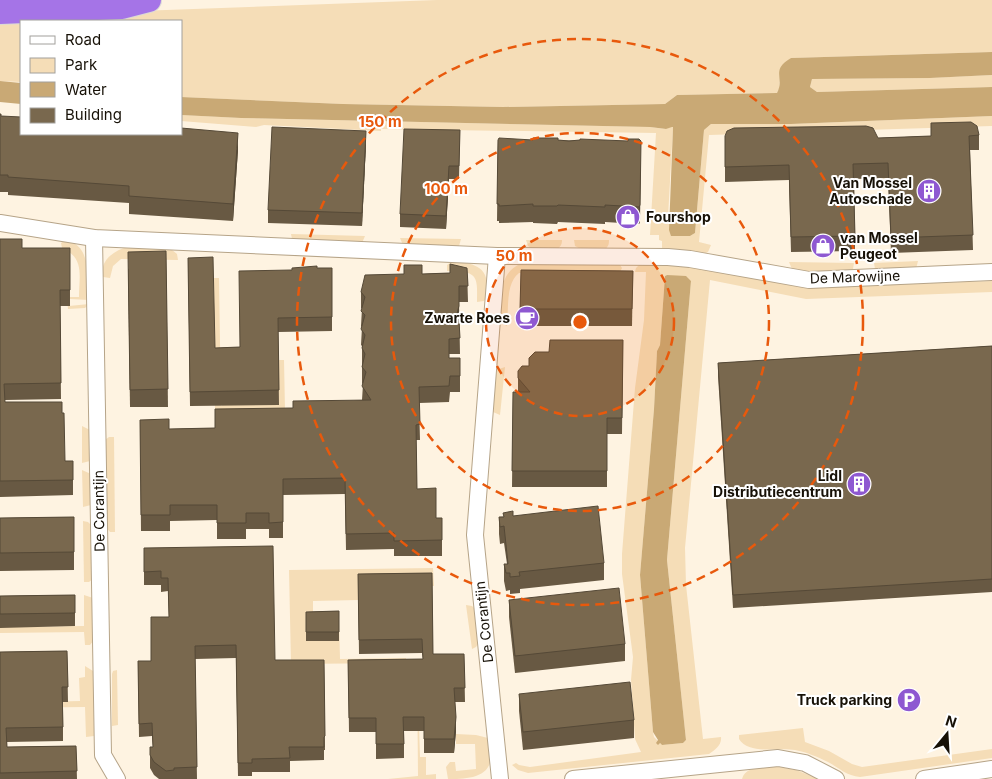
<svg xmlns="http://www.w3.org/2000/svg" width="992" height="779" font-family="Inter,sans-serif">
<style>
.green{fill:#f5ddb7;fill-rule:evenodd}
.water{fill:#c9a975}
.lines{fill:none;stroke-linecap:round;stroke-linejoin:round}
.minor-casing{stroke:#b6a488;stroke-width:18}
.highway-casing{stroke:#dad9d7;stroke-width:26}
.minor{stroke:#fff;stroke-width:16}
.highway{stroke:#a574e7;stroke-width:24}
.wall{fill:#685943}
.shaded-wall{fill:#554937}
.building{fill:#79684e;stroke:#554937}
.ring{fill:none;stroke:#e8590c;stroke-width:2.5;stroke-dasharray:9 6}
.labels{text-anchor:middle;stroke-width:4;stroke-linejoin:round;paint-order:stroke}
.poi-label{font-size:14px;font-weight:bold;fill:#171107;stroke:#fff;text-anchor:end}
.street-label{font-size:14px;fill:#171107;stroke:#fff}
.centre{fill:#e8590c;stroke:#fff;stroke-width:2.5}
.ring-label{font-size:15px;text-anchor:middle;font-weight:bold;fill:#e8590c;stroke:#fff;stroke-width:4;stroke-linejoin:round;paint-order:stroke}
</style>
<rect width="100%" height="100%" fill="#fef3e1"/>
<g class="green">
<path d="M437 0H992V52L791 58 780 69 779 90 777 93 677 95 665 104 503 107 343 104 181 97V21H21V82L0 81V16Z"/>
<path d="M992 75V87L817 92 810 87 812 79 929 78Z"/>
<path d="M181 115 241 118 650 127 665 129 671 127H673L668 217 673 236H690L695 233 704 130 711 124H791L992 116V126L709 135 699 242 711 245 708 252 706 253 662 250V241L659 240V235H650L656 133 381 129V131L264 125 256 127 181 121Z"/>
<path d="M291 234 365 236 362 243 292 239Z"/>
<path d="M400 238 461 239 459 246 403 245Z"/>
<path d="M526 240H562C562 245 560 247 557 249L531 248 528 246Z"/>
<path d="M574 240H609C609 245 608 247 604 250L581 249 575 246Z"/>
<path d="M64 241C92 241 88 282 89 300L70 299 69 306 89 304 85 308 68 309 67 297H79C79 276 85 258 62 248L61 243Z"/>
<path d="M128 247 172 250 177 254 178 260 121 259 113 266 110 278 103 277C99 261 114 250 128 247Z"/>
<path d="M918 261 916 269 878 271 875 269 874 263Z"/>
<path d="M451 262C467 262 487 264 487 285 487 291 488 296 484 301L477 302C478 273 476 272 447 271V265Z"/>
<path d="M789 262 854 263 853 269 849 273 812 274 792 269Z"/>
<path d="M641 263H671L820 287 992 281V292L806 299 710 280 685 548 686 585 703 739 721 737C722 745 715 750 709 754L528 773 518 770 512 765 516 763 519 765 530 767 641 752 635 739 631 680 633 657 622 574V554L635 388 644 320 646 272H635L636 268ZM667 275 691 281 667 560 686 740 683 743 662 745 654 737 653 732 640 575 654 409 657 351 660 345 665 276Z"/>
<path d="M520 264 620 265 622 268 620 272 519 273C505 284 509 310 507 326L500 323 499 319C501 299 498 274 520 264Z"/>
<path d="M213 278H219L221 406 279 360H284L285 410 215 411Z"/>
<path d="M505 367 500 415 493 412 496 370Z"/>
<path d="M82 426 90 430V461L82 463Z"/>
<path d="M109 437H114L115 532H110L106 527 105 440Z"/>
<path d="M82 470 91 474V505L83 507Z"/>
<path d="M83 521 88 522 92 526 93 579 89 582H84Z"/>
<path d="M433 568 434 586 358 588V600L313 601V619H339L340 659 406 658V663L291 664 289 570Z"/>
<path d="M84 595 93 598 94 640 90 645H85L84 632 0 633V627L84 626Z"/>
<path d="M466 605 472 606 476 610 479 642 476 647 472 649Z"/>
<path d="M417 662 420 757H426V775L436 774V779H388L418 776Z"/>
<path d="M85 666 93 671 94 736 86 737 85 707 0 708V703L80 701 79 678 85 677Z"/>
<path d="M117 670 118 725 112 726V674L113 671Z"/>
<path d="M803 728 805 742 829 751 852 764 862 767 992 749V758L860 777C847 776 839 768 828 762 818 757 806 752 795 750 777 747 749 755 739 739V735Z"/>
<path d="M456 734 476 735 488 738C489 744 491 752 491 758 489 779 464 779 448 779L446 767 450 762H455L456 771 476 769 475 744H456Z"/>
<path d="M779 767 796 770 819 779H742C746 765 766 767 779 767Z"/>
</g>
<g class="water">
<path d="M992 52V75L930 78 812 79 810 87 817 92 992 87V116L791 124H711L704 130 695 233 690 236H671L669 230 673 127H672L666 129 650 127 241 118 181 115V97L343 104 503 107 665 104 677 95 777 93C785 78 770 70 791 58Z"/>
<path d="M0 81 21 83V104L0 102Z"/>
<path d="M667 275 686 276 691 281 667 560 686 740 683 743 662 745 660 743 658 745 656 743 658 740 653 732 640 575 654 409 657 351 660 345 665 276Z"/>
</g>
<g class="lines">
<g class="minor-casing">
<g id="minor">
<path d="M0 223 94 238 497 256 668 257 690 259 809 280 992 272"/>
<path d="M94 238 103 755 117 779"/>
<path d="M497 256 475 535 500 779"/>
<path d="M573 779 778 758 805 763 836 779"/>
<path d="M924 779 992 769"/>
</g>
</g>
<g class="highway-casing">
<path id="highway" d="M0 12 122 7 149 0"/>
</g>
<use href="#minor" class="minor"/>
<use href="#highway" class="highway"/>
</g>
<g class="wall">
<path d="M0 114 1 116 238 150 233 221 129 214V203L8 195V192H0Z"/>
<path d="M931 123 979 135V150H970L973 250 891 253 888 178 854 179 855 251 791 252 789 180 725 182V136L878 138 931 136Z"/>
<path d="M460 130 459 179H449L446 229 400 227V214Z"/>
<path d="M639 139 640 222 639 224 605 222V224L558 222 557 224 533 223V222L499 223V221H497L498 140 628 141Z"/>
<path d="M366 144 362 226 268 223V210Z"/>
<path d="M0 239 22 248H70V306H60L61 399 5 400V402L65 461H73V495L0 497Z"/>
<path d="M166 251 168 407H130L128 269Z"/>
<path d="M188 258 215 348 240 347 292 270 332 268V331L278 332 279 405 190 406Z"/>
<path d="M467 268 468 302H459L460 354H449V358H460V392H450L449 402 419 403 420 440H416L417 489 436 518H442V556H394V549L346 550 345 494 283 495V538H269V529H246V539H217V520L170 521V531H141L140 420 169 429 215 428 293 408 362 400 363 384 362 383V346L361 345 362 327 361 326 362 308H361V292L422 274 450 273Z"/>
<path d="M521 270 633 271 632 326H520Z"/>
<path d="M623 340 622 434H607V487H512L513 392H518V371L529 366 549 352Z"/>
<path d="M992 346V592L733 608 718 376V363Z"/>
<path d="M513 516 604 563V580L520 589V593L510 594V590L506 591 504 581V564H507L504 543 500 544 499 534V517Z"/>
<path d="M74 517V570L0 571V518Z"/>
<path d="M144 548 275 660H324L325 750H324V760L290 761V772H252V776H238L236 658 195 659 197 779H159L154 775 150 768V747H153L152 736 139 737 138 661H151L169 617 168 591 161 592V585H144Z"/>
<path d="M432 573 433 654H464L465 702H455L456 731 454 753H424V731H404V758L376 759V732H349L348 660 423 659 422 653 359 654 358 574Z"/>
<path d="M75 595V626L0 628V596Z"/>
<path d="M509 600 625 644V661L515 673 509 617Z"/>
<path d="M339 611V641H306V612Z"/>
<path d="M67 651 68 702H63V741L7 742V747L76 746 77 779H0V652Z"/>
<path d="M519 694 634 720V738L523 750 519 711Z"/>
</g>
<g class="shaded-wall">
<path d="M366 131V144L362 226V213Z"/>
<path d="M238 133V150L233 221V204Z"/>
<path d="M641 141 640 222 639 224V207Z"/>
<path d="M449 166V179L446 229V216Z"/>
<path d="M459 306V322L455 321Z"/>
<path d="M456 717V731L454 753V739Z"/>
</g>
<g class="building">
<path d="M0 114H1V116L21 117V134H181V128L238 133 233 204 129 196V186L8 177V175H0Z"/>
<path d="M971 122 977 126 979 135 969 136 973 235 891 238 888 163 853 164 855 236 791 237 789 165 725 167V136L727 131 734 128 866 126 873 128 878 138 931 136V123Z"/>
<path d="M272 127 366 131 362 213 268 210Z"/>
<path d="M404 129 460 130 459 166H449L446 216 400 214Z"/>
<path d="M499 138 533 140V138H558V140L569 141 580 140V139L628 141V139H639L641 141 640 205 639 207 605 205V207L558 205 557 206H533V204L499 206V204H497L498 140Z"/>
<path d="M0 239H22V248H70V290H60L61 383 4 384 5 402H62V413H64L65 461H73V480L0 481Z"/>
<path d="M166 251 168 389 130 390 128 252Z"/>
<path d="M213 257 215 348 240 347 239 271 292 270V268L317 266V268H332V317L278 318 279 390 190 392 188 258Z"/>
<path d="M450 264 467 268 468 286H459V306L455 321H459L460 338 449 339V358H460V376H450L449 386 419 387 420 424 416 425 417 489 436 488V518H442V540L394 541V533L346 534 345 478 283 479V522L269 523V513H246V523H217V505H170V515H141L140 420 169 419V429L215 428V409L293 408V401L371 400 362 386 366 372 362 367 365 354 362 348 365 335 361 329 365 315 361 311 365 297 361 292 365 275 404 274V265H422V274L450 273Z"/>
<path d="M521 270 633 271 632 309H520Z"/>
<path d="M550 340H623L622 418H607V471H512L513 392H530L518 378V371L522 366H529V358L535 352H549Z"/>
<path d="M992 346V579L733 595 718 363Z"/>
<path d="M598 506 604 563 519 572 520 576 510 577V573H506L504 564H508L504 526 500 527 499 517H504L503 513 513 511V516Z"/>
<path d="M74 517V552L0 553V518Z"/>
<path d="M273 546 275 660H324L325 736 324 737V747H289L290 758 252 759V763H238L236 645 195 646 197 767 174 768V770L166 771 154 762 150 755V747H153L152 723 139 724 138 661H151V617H169L168 578H161V571L144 572V548Z"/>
<path d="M432 573 433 654H464L465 688H454L456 717 454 739H424V717H403L404 744H376V718H349L348 660 423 659 422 639 359 640 358 574Z"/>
<path d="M619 588 625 644 515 656 509 600Z"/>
<path d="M75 595V613L0 614V596Z"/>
<path d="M339 611V632H306V612Z"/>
<path d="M67 651 68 687H62L63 727 6 728 7 747 76 746 77 771 0 773V652Z"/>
<path d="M630 682 634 720 523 732 519 694Z"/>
</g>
<circle cx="580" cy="322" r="94" fill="#e8590c" fill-opacity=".12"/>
<g class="ring">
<circle cx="580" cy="322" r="94"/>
<circle cx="580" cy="322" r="189"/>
<circle cx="580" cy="322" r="283"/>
</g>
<defs>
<g id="building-disc" transform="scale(1.25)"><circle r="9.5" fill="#8e58d1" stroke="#fff"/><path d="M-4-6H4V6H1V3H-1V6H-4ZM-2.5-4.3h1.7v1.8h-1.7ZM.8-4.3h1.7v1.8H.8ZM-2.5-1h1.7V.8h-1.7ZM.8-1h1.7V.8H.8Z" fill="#fff"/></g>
<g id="shop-disc" transform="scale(1.25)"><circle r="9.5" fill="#8e58d1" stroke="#fff"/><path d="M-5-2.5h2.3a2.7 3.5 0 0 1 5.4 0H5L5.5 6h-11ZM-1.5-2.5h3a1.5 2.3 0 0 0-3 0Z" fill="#fff"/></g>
<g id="cafe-disc" transform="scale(1.25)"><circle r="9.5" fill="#8e58d1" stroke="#fff"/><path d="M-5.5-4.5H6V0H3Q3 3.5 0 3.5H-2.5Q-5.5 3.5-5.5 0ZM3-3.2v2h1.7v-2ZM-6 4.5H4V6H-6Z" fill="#fff"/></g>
<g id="parking-disc" transform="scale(1.25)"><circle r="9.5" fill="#8e58d1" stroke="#fff"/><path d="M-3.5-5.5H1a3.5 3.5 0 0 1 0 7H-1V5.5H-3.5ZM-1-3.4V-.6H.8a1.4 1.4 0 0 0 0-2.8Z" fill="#fff"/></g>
</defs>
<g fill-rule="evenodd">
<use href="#building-disc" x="929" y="191"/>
<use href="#shop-disc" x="628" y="217"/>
<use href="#shop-disc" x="823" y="246"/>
<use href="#cafe-disc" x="527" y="318"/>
<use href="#building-disc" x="859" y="484"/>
<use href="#parking-disc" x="909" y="700"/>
</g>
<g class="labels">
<g class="poi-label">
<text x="912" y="188">Van Mossel<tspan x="912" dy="16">Autoschade</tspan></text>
<text x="646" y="222" text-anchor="start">Fourshop</text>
<text x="840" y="243" text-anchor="start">van Mossel<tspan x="840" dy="16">Peugeot</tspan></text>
<text x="510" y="323">Zwarte Roes</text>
<text x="842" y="481">Lidl<tspan x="842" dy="16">Distributiecentrum</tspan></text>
<text x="892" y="705">Truck parking</text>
</g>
<g class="street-label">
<text transform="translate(855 277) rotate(-2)" y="5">De Marowijne</text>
<text transform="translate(99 511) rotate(-91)" y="5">De Corantijn</text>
<text transform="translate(484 622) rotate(-96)" y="5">De Corantijn</text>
</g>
</g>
<circle cx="580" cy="322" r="8" class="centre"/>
<g class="ring-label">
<text x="380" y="127">150 m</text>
<text x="446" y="194">100 m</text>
<text x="514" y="261">50 m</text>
</g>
<rect x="20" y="20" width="162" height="115" fill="#ffffff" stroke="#a2a09c"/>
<rect x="30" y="36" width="25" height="8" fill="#ffffff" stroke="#a2a09c"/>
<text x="65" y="45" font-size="15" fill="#171107">Road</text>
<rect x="30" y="58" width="25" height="15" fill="#f5ddb7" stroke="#a2a09c"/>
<text x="65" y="70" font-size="15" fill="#171107">Park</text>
<rect x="30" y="82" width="25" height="15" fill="#c9a975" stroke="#a2a09c"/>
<text x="65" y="95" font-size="15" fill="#171107">Water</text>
<rect x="30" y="108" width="25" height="15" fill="#79684e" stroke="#a2a09c"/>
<text x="65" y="120" font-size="15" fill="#171107">Building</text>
<g transform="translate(947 734) rotate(18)" stroke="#ffffff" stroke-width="4" paint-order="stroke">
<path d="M0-4L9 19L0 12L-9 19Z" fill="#171107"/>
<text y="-8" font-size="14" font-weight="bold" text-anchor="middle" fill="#171107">N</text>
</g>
</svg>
